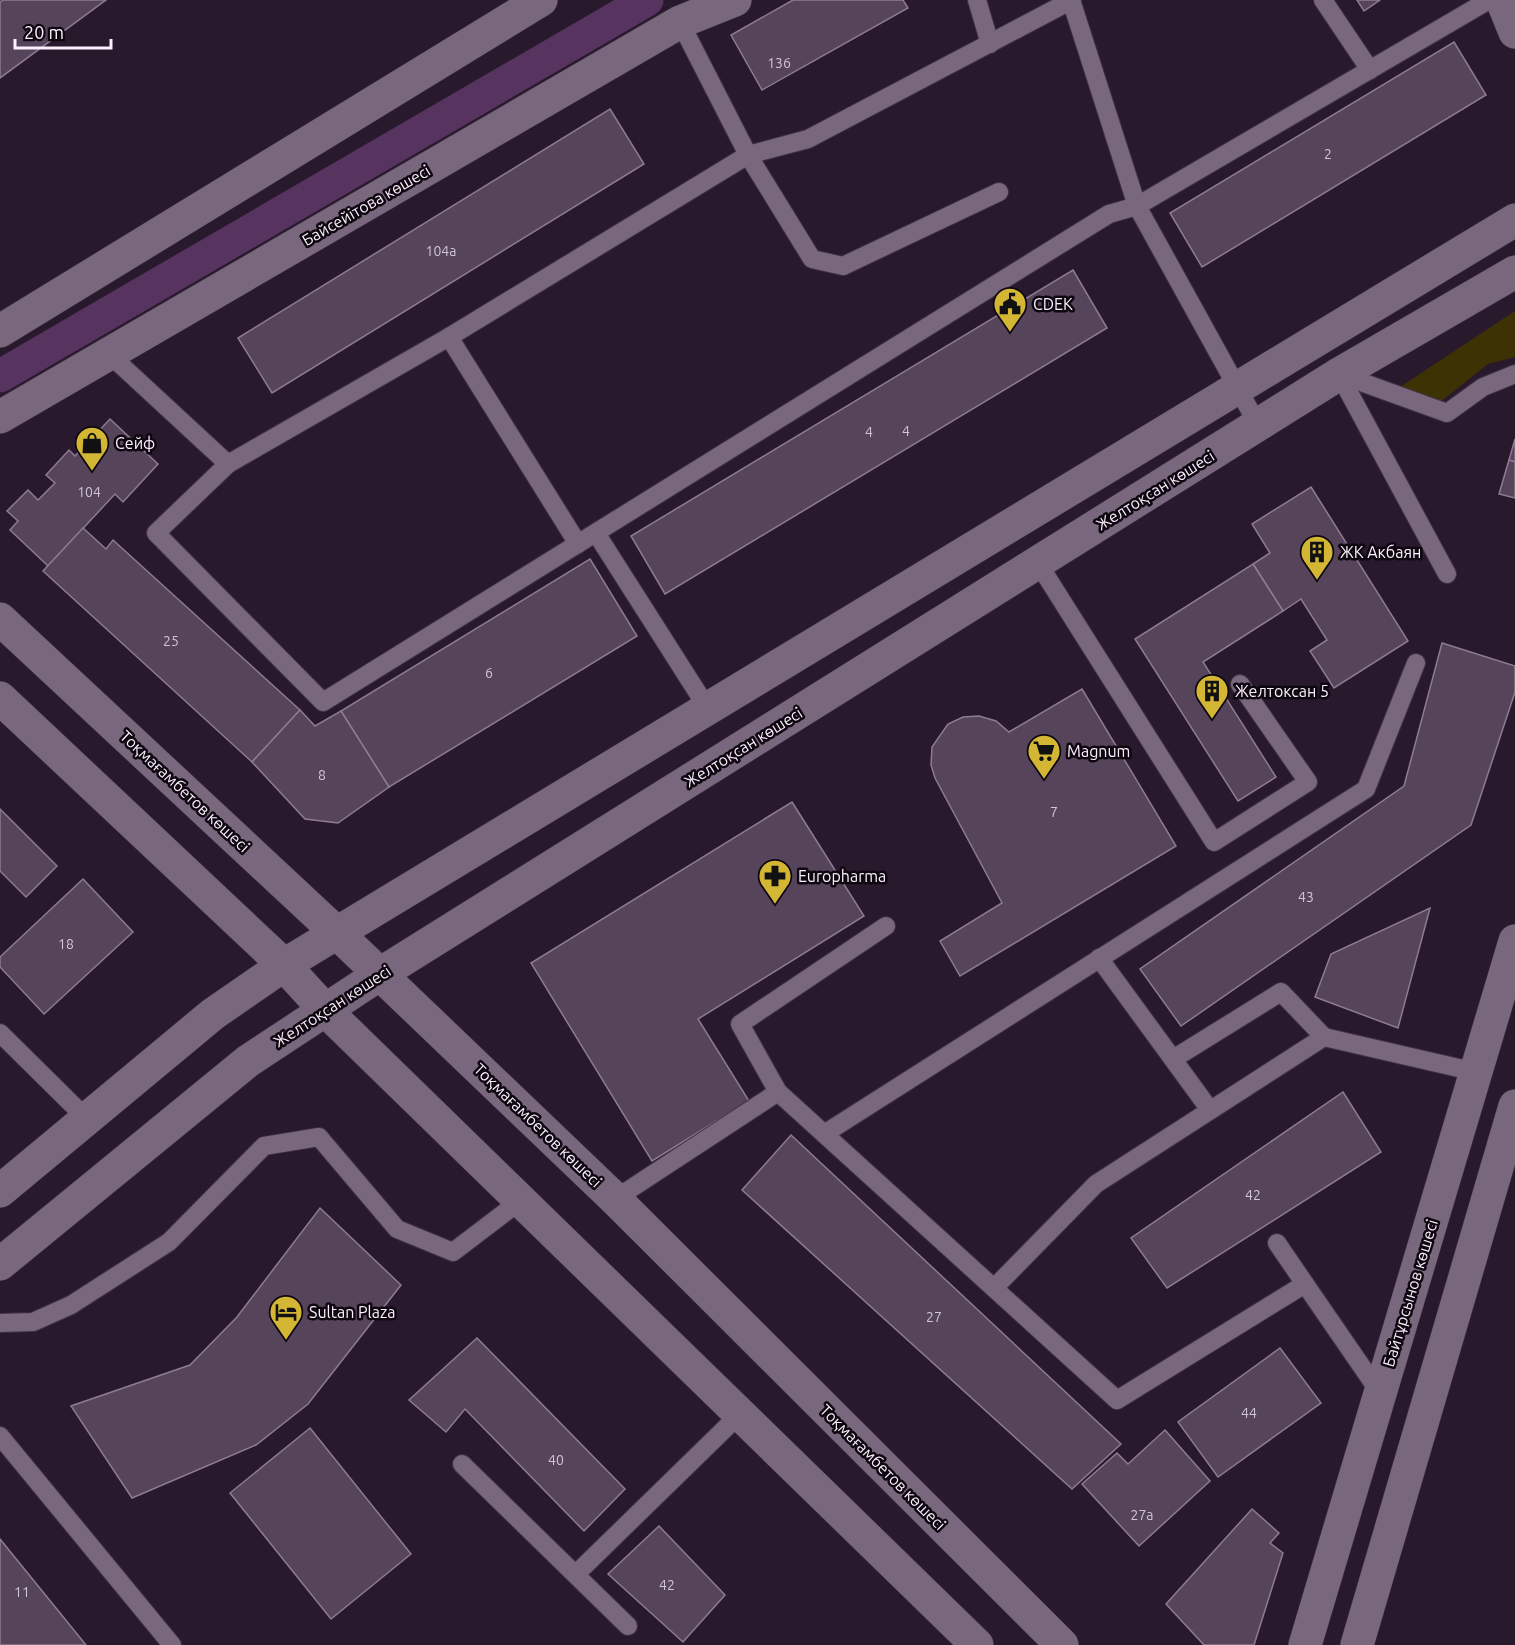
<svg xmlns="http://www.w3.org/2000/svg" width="1515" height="1645" font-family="Ubuntu,sans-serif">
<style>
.green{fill:#3d3203}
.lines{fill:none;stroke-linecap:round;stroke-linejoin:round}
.canal{stroke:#56345f;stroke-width:33}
.building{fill:#56445b;stroke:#8e7b93;stroke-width:1.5}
.lane-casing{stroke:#413343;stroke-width:20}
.street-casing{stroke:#413343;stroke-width:34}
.secondary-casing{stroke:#413343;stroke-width:34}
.lane{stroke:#79677e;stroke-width:18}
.street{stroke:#79677e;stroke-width:33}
.secondary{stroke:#79677e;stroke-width:33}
.labels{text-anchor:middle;stroke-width:5;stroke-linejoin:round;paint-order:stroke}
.number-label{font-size:14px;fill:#d2c5d4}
.street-label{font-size:16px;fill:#fbf0fd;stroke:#0e0710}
.poi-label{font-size:16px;fill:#fbf0fd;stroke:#0e0710;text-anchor:start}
</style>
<rect width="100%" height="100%" fill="#29192d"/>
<path class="green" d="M1515 311V357L1488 364 1439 403 1400 387Z"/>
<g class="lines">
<path class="canal" d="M0 376 647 0"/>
</g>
<g class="building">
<path d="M3 0H106L0 78V2Z"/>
<path d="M793 0H903L908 8 762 90 731 35Z"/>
<path d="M1357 0H1380L1364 11Z"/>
<path d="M1454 42 1486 95 1202 267 1170 213Z"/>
<path d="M610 109 644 164 272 393 238 338Z"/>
<path d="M1073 270 1107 328 665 594 631 536Z"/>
<path d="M110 419 158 464 123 502 115 494 48 566 10 530 18 521 7 511 28 490 38 500 55 483 46 475 69 450 75 456Z"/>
<path d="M1515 439V462L1509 460Z"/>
<path d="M1509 460 1515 462V498L1499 494Z"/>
<path d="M1311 487 1408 641 1334 688 1310 651 1327 640 1301 599 1283 611 1253 564 1270 553 1252 524Z"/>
<path d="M83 528 106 549 113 540 300 710 252 762 43 571Z"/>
<path d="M590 559 637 636 389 787 341 711Z"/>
<path d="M1253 564 1283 611 1203 662 1276 777 1238 801 1135 639Z"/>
<path d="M1442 643 1515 666V692L1471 825 1181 1026 1140 969 1404 786Z"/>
<path d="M1082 689 1176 846 960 976 940 941 1002 903 935 778 931 765 932 747 948 724 963 717 979 716 996 721 1009 732Z"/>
<path d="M300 710 315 726 341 711 389 787 338 823 305 819 252 762Z"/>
<path d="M792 802 864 916 698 1019 749 1101 652 1161 531 963Z"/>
<path d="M0 809 57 866 26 897 0 871Z"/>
<path d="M83 879 133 932 44 1014 0 967V957Z"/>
<path d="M1430 908 1398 1028 1315 997 1331 954Z"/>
<path d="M1343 1092 1381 1152 1167 1288 1131 1238Z"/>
<path d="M791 1135 1121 1444 1072 1489 742 1190Z"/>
<path d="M320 1208 401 1285 308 1404 256 1445 132 1498 71 1406 190 1365 237 1317Z"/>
<path d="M477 1338 625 1489 584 1531 465 1409 446 1432 409 1400Z"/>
<path d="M1280 1348 1321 1403 1218 1477 1178 1422Z"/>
<path d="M310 1428 411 1554 331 1619 230 1493Z"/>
<path d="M1165 1430 1210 1481 1139 1546 1082 1484 1117 1453 1128 1464Z"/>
<path d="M1252 1509 1279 1533 1270 1543 1283 1553 1254 1645H1204L1166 1604Z"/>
<path d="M659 1526 725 1595 683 1642 608 1574Z"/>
<path d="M0 1539 86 1645H0Z"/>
</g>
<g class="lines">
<g class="lane-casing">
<g id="lane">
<path d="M977 0 990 44"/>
<path d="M1071 0 1137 206 1258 425"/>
<path d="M1323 0 1370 70"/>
<path d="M680 22 748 155 812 259 843 266 999 192"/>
<path d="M449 337 578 544"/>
<path d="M109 354 228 464 156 533 323 702 1109 214 1137 206 1489 0"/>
<path d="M1339 374 1447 574"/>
<path d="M1339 374 1447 413 1483 387 1515 374"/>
<path d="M228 464 449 337 748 155 808 139 1072 0"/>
<path d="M596 533 708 709"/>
<path d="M1038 563 1214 842 1308 782 1240 684"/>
<path d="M1099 958 1210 1110"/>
<path d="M0 1033 87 1119"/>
<path d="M1173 1059 1281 992 1324 1037"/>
<path d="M778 1092 740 1024 886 926"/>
<path d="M824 1134 1366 789 1416 663"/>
<path d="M615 1199 778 1092 1117 1400 1305 1284 1380 1393"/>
<path d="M1277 1243 1305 1284"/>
<path d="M994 1288 1096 1184 1324 1037 1476 1072"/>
<path d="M0 1323 33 1322 71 1305 169 1242 264 1146 319 1137 397 1229 453 1252 520 1201"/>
<path d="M0 1436 172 1645"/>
<path d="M462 1464 628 1626"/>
<path d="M576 1574 740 1414"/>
</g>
</g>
<g class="street-casing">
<g id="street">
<path d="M1502 0 1515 32"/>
<path d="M0 331 541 0"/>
<path d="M0 417 680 22 735 0"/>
</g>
</g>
<g class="secondary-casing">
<g id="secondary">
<path d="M0 619 338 934 615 1199 1062 1645"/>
<path d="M0 698 284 965 326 1011 977 1645"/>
<path d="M0 1191 213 1014 284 965 1515 220"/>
<path d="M0 1264 248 1061 380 974 1339 374 1515 272"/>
<path d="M1305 1645 1515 941"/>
<path d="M1357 1645 1515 1106"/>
</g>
</g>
<use href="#lane" class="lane"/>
<use href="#street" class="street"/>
<use href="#secondary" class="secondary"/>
</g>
<defs>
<g id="civic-pin" transform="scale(1.725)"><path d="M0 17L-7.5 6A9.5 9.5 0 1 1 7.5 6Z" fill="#d4b635" stroke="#0e0710"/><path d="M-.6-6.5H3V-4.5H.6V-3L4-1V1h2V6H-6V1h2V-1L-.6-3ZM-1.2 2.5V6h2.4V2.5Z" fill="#111"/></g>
<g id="shop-pin" transform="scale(1.725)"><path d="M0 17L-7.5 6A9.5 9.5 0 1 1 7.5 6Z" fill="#d4b635" stroke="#0e0710"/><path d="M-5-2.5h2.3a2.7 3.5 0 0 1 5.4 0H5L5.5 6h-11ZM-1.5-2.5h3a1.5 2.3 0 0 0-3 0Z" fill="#111"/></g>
<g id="building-pin" transform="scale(1.725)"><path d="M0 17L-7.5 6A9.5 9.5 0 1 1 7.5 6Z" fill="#d4b635" stroke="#0e0710"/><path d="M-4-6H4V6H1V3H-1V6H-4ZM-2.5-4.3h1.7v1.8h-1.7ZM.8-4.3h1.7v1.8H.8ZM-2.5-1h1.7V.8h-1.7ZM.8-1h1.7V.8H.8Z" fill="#111"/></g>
<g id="supermarket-pin" transform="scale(1.725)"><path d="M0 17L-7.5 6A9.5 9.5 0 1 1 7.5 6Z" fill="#d4b635" stroke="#0e0710"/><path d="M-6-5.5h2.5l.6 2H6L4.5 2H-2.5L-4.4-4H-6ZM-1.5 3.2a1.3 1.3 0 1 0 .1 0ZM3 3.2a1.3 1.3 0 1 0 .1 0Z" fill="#111"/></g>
<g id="pharmacy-pin" transform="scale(1.725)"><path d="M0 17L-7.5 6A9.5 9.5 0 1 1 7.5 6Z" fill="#d4b635" stroke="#0e0710"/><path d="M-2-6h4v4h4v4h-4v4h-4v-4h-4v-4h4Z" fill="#111"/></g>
<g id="hotel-pin" transform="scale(1.725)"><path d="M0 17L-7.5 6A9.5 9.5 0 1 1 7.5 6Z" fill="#d4b635" stroke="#0e0710"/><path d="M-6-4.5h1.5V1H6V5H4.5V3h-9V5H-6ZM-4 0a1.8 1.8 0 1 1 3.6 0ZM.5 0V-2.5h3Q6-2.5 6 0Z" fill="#111"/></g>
</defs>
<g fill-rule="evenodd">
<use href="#civic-pin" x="1010" y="304"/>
<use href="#shop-pin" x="92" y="443"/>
<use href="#building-pin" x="1317" y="552"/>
<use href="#building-pin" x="1212" y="691"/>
<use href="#supermarket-pin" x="1044" y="751"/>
<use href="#pharmacy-pin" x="775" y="876"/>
<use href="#hotel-pin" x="286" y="1312"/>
</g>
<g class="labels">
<g class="number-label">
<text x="779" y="68">136</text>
<text x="1328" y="159">2</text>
<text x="441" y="256">104а</text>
<text x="906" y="436">4</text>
<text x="869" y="437">4</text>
<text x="89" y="497">104</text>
<text x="171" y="646">25</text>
<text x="489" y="678">6</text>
<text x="322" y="780">8</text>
<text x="1054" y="817">7</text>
<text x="1306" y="902">43</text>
<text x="66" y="949">18</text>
<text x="1253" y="1200">42</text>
<text x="934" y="1322">27</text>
<text x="1249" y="1418">44</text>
<text x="556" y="1465">40</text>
<text x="1142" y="1520">27а</text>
<text x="667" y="1590">42</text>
<text x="22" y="1597">11</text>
</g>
<g class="street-label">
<text transform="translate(366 205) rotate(-30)" y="6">Байсейітова көшесі</text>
<text transform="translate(1155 490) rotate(-32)" y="6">Желтоқсан көшесі</text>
<text transform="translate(743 747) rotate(-32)" y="6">Желтоқсан көшесі</text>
<text transform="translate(185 791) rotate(43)" y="6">Тоқмағамбетов көшесі</text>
<text transform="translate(332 1006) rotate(-33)" y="6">Желтоқсан көшесі</text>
<text transform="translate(538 1125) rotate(44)" y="6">Тоқмағамбетов көшесі</text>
<text transform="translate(1410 1293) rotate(-73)" y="6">Байтұрсынов көшесі</text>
<text transform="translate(883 1467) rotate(45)" y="6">Тоқмағамбетов көшесі</text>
</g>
<g class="poi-label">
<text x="1033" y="310">CDEK</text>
<text x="115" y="449">Сейф</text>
<text x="1340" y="558">ЖК Акбаян</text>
<text x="1235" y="697">Желтоксан 5</text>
<text x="1067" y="757">Magnum</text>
<text x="798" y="882">Europharma</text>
<text x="309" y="1318">Sultan Plaza</text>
</g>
</g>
<path d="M15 39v9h96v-9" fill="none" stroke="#fbf0fd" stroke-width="3"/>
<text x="24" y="39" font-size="18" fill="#fbf0fd" stroke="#0e0710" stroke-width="4.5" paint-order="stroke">20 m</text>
</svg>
